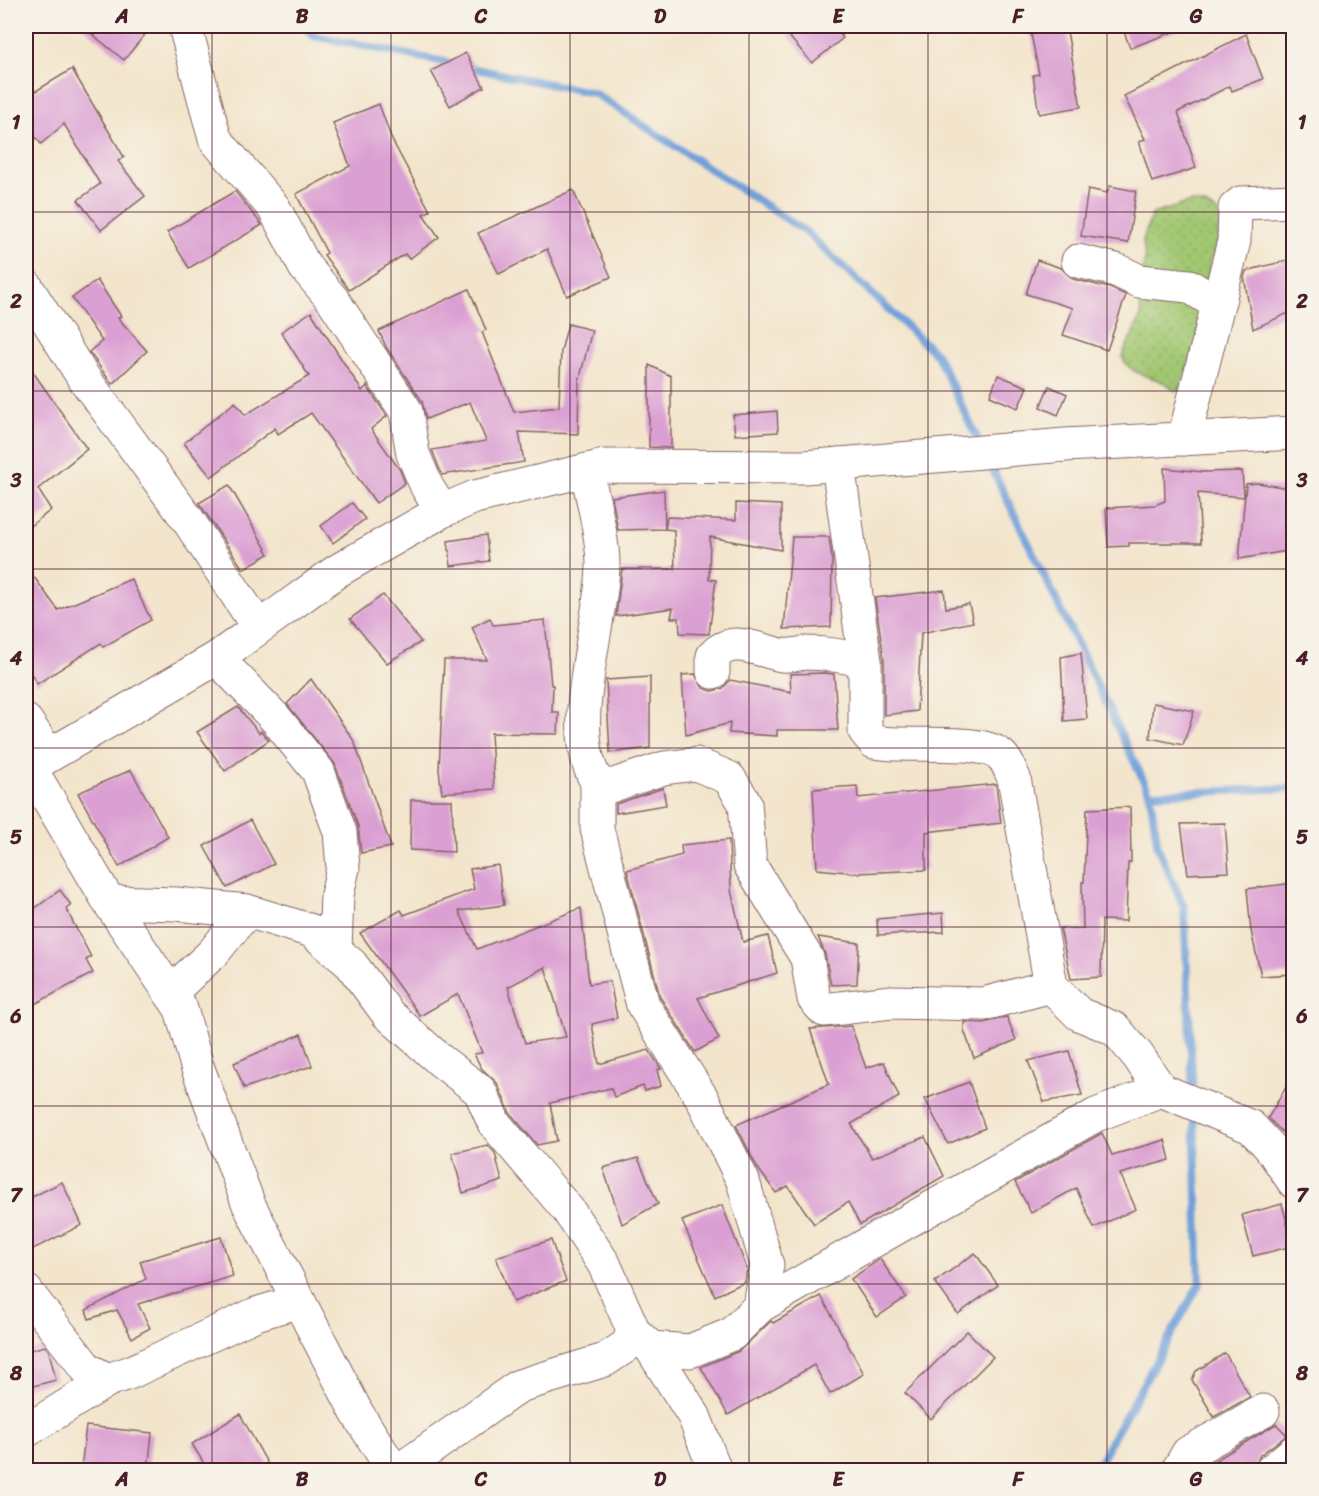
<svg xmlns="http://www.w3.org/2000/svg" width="1319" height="1496" font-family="Sriracha,sans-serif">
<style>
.grass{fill:url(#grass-dots);stroke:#76734e;stroke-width:1.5}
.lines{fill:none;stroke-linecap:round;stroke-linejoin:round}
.stream{stroke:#6fa0d9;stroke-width:8}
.building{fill:#dba0d3;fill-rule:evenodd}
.minor-casing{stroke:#856463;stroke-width:35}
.minor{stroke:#fff;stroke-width:33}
.grid{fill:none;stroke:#4a1f2b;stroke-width:1.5;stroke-opacity:0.55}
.neatline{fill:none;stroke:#4a1f2b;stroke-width:2}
.grid-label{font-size:20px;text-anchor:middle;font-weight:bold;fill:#4a1f2b}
</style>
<defs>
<pattern id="grass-dots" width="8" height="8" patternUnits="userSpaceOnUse" patternTransform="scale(1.5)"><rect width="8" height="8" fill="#a1c771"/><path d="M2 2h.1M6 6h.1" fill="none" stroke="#8caa62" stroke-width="1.8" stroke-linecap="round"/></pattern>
</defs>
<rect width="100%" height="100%" fill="#f7f3e8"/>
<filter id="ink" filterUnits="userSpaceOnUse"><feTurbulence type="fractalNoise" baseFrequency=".0167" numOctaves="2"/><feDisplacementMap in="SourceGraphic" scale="12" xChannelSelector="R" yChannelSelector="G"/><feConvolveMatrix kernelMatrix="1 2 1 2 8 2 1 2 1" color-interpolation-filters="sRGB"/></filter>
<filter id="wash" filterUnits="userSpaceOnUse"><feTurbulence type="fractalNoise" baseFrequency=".008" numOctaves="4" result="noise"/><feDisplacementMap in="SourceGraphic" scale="24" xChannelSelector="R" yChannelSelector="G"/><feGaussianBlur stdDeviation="1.35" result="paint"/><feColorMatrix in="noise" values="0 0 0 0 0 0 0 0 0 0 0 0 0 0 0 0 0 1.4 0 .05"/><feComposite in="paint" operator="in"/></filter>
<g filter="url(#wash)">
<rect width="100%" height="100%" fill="#f3e5cc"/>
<path class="grass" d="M1191 202 1205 205 1216 211 1220 219 1217 246 1210 263 1197 342 1179 390H1174C1160 374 1129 379 1122 356L1141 316 1139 290 1145 259 1143 240 1152 214Z"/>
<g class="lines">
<g class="stream">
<path d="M304 26 314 36 454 64"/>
<path d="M466 67 594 93 806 232 937 355 980 444"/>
<path d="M988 460 1150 794 1158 848 1184 907 1193 1095"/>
<path d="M1150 794 1294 788"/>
<path d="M1095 1470 1200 1283 1194 1113"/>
</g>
</g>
<g id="blocks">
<g class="building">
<path d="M82 26H152L124 60Z"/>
<path d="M780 26H833L843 38 812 63Z"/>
<path d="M1066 26 1081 107 1039 114 1033 75 1039 74 1031 34Z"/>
<path d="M1122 26H1184V28L1130 48Z"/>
<path d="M1246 34 1263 79 1232 91 1230 86 1178 112 1196 168 1152 182 1139 141 1145 139 1124 96Z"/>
<path d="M466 53 484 87 450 106 431 71Z"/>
<path d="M72 69 124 157 118 161 145 196 101 230 78 200 100 184 64 124 41 144 26 125V97Z"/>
<path d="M379 104 392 140 430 211 423 214 439 237 409 259 405 254 349 290 324 255 327 253 296 194 350 166 333 123Z"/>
<path d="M1110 186 1136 191 1128 243 1081 236 1088 189 1107 193Z"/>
<path d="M573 190 611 277 567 296 547 249 499 274 478 233Z"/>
<path d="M235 191 262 225 189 268 167 232Z"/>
<path d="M1037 260 1061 268 1073 279 1110 288 1126 295 1107 350 1063 335 1073 308 1026 294Z"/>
<path d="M1289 260 1293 277V311L1253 329 1244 277 1246 271Z"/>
<path d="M97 280 121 316 118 318 147 351 112 384 89 352 102 341 72 298Z"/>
<path d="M469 289 486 330 482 332 514 412 559 407 561 351 568 324 592 330 579 381 578 434 519 432 524 462 442 475 432 450 486 441 470 402 426 419 422 401 386 347 379 331Z"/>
<path d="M311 312 362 391 367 386 387 416 371 429 400 470 405 483 376 503 311 413 278 434 275 428 211 477 184 443 235 402 245 415 309 376 281 332Z"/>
<path d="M26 362 87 449 38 489 51 510 26 529Z"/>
<path d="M649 365 671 376V448L649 447Z"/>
<path d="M998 375 1027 387 1018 408 990 396Z"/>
<path d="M1049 386 1067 394 1058 415 1040 407Z"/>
<path d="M777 411 778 432 735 435 733 415Z"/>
<path d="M1164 468 1203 472 1242 471 1244 497 1198 493 1201 543H1129V546L1108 547 1106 508 1155 505 1165 501Z"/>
<path d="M1258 483 1293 489V550L1239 559 1246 484Z"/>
<path d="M229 485 269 554 243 569 199 503Z"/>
<path d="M664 490 665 529 618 530 612 497Z"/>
<path d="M352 503 365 519 333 543 321 526Z"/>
<path d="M736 503 781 505V550L710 537 709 579 716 580 709 634 680 633 679 618H671L673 608 616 616 622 569H675L674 530 665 529 667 517 736 520Z"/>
<path d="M486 535 489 561 451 566 448 541Z"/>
<path d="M792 537H829L832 558 831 627 784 629Z"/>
<path d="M26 566 58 610 131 579 151 620 103 647 101 643 37 684 26 665Z"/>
<path d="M944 590 946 608 969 604 973 622 921 633 917 711 884 715V659L875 598Z"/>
<path d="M383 595 421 642 387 663 350 619Z"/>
<path d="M490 618 493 625 545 620 551 685H553L552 712H559L558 734 491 733 494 789 442 793 439 770 444 660H487L472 627Z"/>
<path d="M1081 653 1087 719 1064 721 1061 657Z"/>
<path d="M824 673 834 674 838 730H777V736L729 733 730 723 686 735 682 675 695 674 703 688 712 691 723 688 730 680 791 692 790 674Z"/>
<path d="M650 677V748L610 753 606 680Z"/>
<path d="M311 679 354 741 391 847 361 853 358 826 335 764 287 704Z"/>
<path d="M1153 703 1194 711 1183 745 1150 738Z"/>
<path d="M238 707 259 733 261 731 269 740 225 771 197 732Z"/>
<path d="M131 770 168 837 119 867 78 793Z"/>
<path d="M996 784 1001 823 926 832V870L857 873 817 869 813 789 857 786 858 798Z"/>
<path d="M663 788 666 805 616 813V804Z"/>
<path d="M411 800H452L454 852 410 850Z"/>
<path d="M1130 807 1131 862 1128 863 1126 921 1102 920 1101 977 1071 979 1060 928 1083 929 1082 882H1084L1087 809Z"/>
<path d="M250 820 274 864 227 888 204 846Z"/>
<path d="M1225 823 1229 872 1188 874 1181 824Z"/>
<path d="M729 840 731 890 743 942 768 936 777 973 698 998 719 1039 695 1052 660 997 627 870 682 855 681 845Z"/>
<path d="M498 865 504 905 459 911 477 949 581 908 589 984 610 981 617 1018 592 1024 599 1064 649 1050 661 1069 657 1070 661 1086 645 1091 643 1086 614 1097 611 1088 550 1103 557 1141 537 1145 510 1113 497 1083 482 1069 474 1054 482 1053 458 994 420 1016 360 933 401 910 404 915 474 889 470 869ZM545 967 566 1037 525 1043 508 987Z"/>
<path d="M1293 883V974L1261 976 1251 931 1247 889Z"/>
<path d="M60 890 71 905 66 909 91 957 86 960 93 973 35 1004 26 986V915Z"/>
<path d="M943 913 944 932 878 935 877 919Z"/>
<path d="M818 937 859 943 857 984 831 985 825 954Z"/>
<path d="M1007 1017 1016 1040 974 1058 964 1030V1022L984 1023Z"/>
<path d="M851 1026 866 1068 884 1062 899 1097 851 1124 872 1158 925 1137 944 1176 860 1225 848 1202 814 1224 788 1186 776 1193 757 1167 736 1125 829 1084 810 1029Z"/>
<path d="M301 1034 312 1066 244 1088 234 1063Z"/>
<path d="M1069 1051 1082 1095 1044 1102 1028 1061Z"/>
<path d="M1293 1075V1139L1281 1131 1268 1118Z"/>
<path d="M969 1082 985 1128 948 1144 925 1099Z"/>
<path d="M1102 1133 1112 1155 1165 1140 1170 1160 1120 1174 1136 1209 1094 1228 1076 1188 1031 1213 1015 1182Z"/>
<path d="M488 1145 495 1153 502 1181 463 1193 452 1153Z"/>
<path d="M638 1158 658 1204 622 1224 603 1168Z"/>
<path d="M62 1182 82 1225 31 1250 26 1239V1200Z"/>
<path d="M1282 1204 1293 1246 1253 1256 1242 1215Z"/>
<path d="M722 1205 747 1269 745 1282 715 1296 682 1221Z"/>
<path d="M221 1237 233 1276 138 1304 150 1328 132 1338 117 1310 89 1319 86 1310 146 1279 140 1261Z"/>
<path d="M551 1240 566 1281 513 1302 496 1257Z"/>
<path d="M975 1253 998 1285 958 1314 935 1282Z"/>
<path d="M880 1259 906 1297 877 1317 851 1279Z"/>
<path d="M821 1296 864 1374 830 1394 814 1365 728 1415 701 1367 739 1351 771 1321 773 1323Z"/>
<path d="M967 1331 993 1357 931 1419 905 1393Z"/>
<path d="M45 1346 49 1351 56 1380 26 1388V1351Z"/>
<path d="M1225 1353 1250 1397 1214 1417 1192 1380 1196 1371Z"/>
<path d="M240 1414 271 1470H208L192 1444Z"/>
<path d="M1276 1424 1287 1435 1260 1455 1254 1470H1199Z"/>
<path d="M86 1426 152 1433 148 1470H81Z"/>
</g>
</g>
</g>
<g filter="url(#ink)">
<use href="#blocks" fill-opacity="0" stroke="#856463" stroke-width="1.5"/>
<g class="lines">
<g class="minor-casing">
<g id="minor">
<path d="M185 26 215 139 274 208 305 267 333 300 406 411 413 454 427 487 442 511"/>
<path d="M1078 261 1116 270 1139 281 1189 286 1208 298H1220"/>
<path d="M26 286 83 377 188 520 258 627"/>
<path d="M1184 439 1234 241 1235 208 1241 203 1294 201"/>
<path d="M838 464 865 661V731L874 742C906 748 977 738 999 754 1006 758 1010 770 1014 778L1051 986 1079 1014 1115 1029 1138 1056 1161 1090 1251 1127 1270 1147 1294 1182"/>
<path d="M587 470C592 499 603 536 603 565 602 626 564 729 597 782L611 786 664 768 696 764 729 778 745 803 750 865 807 958 814 999 824 1010 891 1002 984 1004 1051 986"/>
<path d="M217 658 276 719 318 771 340 832 343 868 337 895 335 951"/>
<path d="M713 672V656C733 634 758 651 782 655 789 656 798 654 805 653 826 653 845 656 865 661"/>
<path d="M26 721 49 755"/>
<path d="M29 766 109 902 181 1009 197 1066 249 1205 357 1413 393 1470"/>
<path d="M26 769 217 658 337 571 442 511 475 497 604 466 805 467 1065 445 1294 433"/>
<path d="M597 782V829L643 1005 702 1098 743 1181 767 1265 760 1306"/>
<path d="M109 902 176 904 247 911 312 931 351 964 388 1014 441 1061 480 1091 494 1123 568 1210 604 1264 634 1332 651 1348 690 1351 732 1334 760 1306 910 1220 1096 1115 1161 1090"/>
<path d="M170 993 213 953 247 911"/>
<path d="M26 1291 87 1369 108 1380 129 1373 256 1314 299 1301"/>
<path d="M651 1348 694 1416 715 1470"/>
<path d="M26 1431 108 1380"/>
<path d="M400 1470 519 1386 605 1360 626 1346 634 1332"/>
<path d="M1178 1470 1188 1453 1263 1411"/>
<path d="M1272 1470 1294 1452"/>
</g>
</g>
<use href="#minor" class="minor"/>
</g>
</g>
<path class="grid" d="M212 26V1470M391 26V1470M570 26V1470M749 26V1470M928 26V1470M1107 26V1470M26 212H1294M26 391H1294M26 569H1294M26 748H1294M26 927H1294M26 1106H1294M26 1284H1294"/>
<rect width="1319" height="1496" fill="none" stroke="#f7f3e8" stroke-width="66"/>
<rect x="33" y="33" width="1253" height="1430" class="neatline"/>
<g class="grid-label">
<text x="122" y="23">A</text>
<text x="302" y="23">B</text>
<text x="481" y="23">C</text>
<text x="660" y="23">D</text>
<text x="838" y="23">E</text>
<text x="1018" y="23">F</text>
<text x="1196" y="23">G</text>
<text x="16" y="129">1</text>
<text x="1302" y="129">1</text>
<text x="16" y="308">2</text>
<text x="1302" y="308">2</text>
<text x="16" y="487">3</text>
<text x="1302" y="487">3</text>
<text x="16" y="665">4</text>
<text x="1302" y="665">4</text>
<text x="16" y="844">5</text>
<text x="1302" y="844">5</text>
<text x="16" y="1023">6</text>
<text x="1302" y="1023">6</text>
<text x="16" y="1202">7</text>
<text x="1302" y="1202">7</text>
<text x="16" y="1380">8</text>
<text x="1302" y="1380">8</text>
<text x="122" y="1486">A</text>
<text x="302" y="1486">B</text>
<text x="481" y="1486">C</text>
<text x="660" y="1486">D</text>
<text x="838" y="1486">E</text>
<text x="1018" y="1486">F</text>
<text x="1196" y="1486">G</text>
</g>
</svg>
